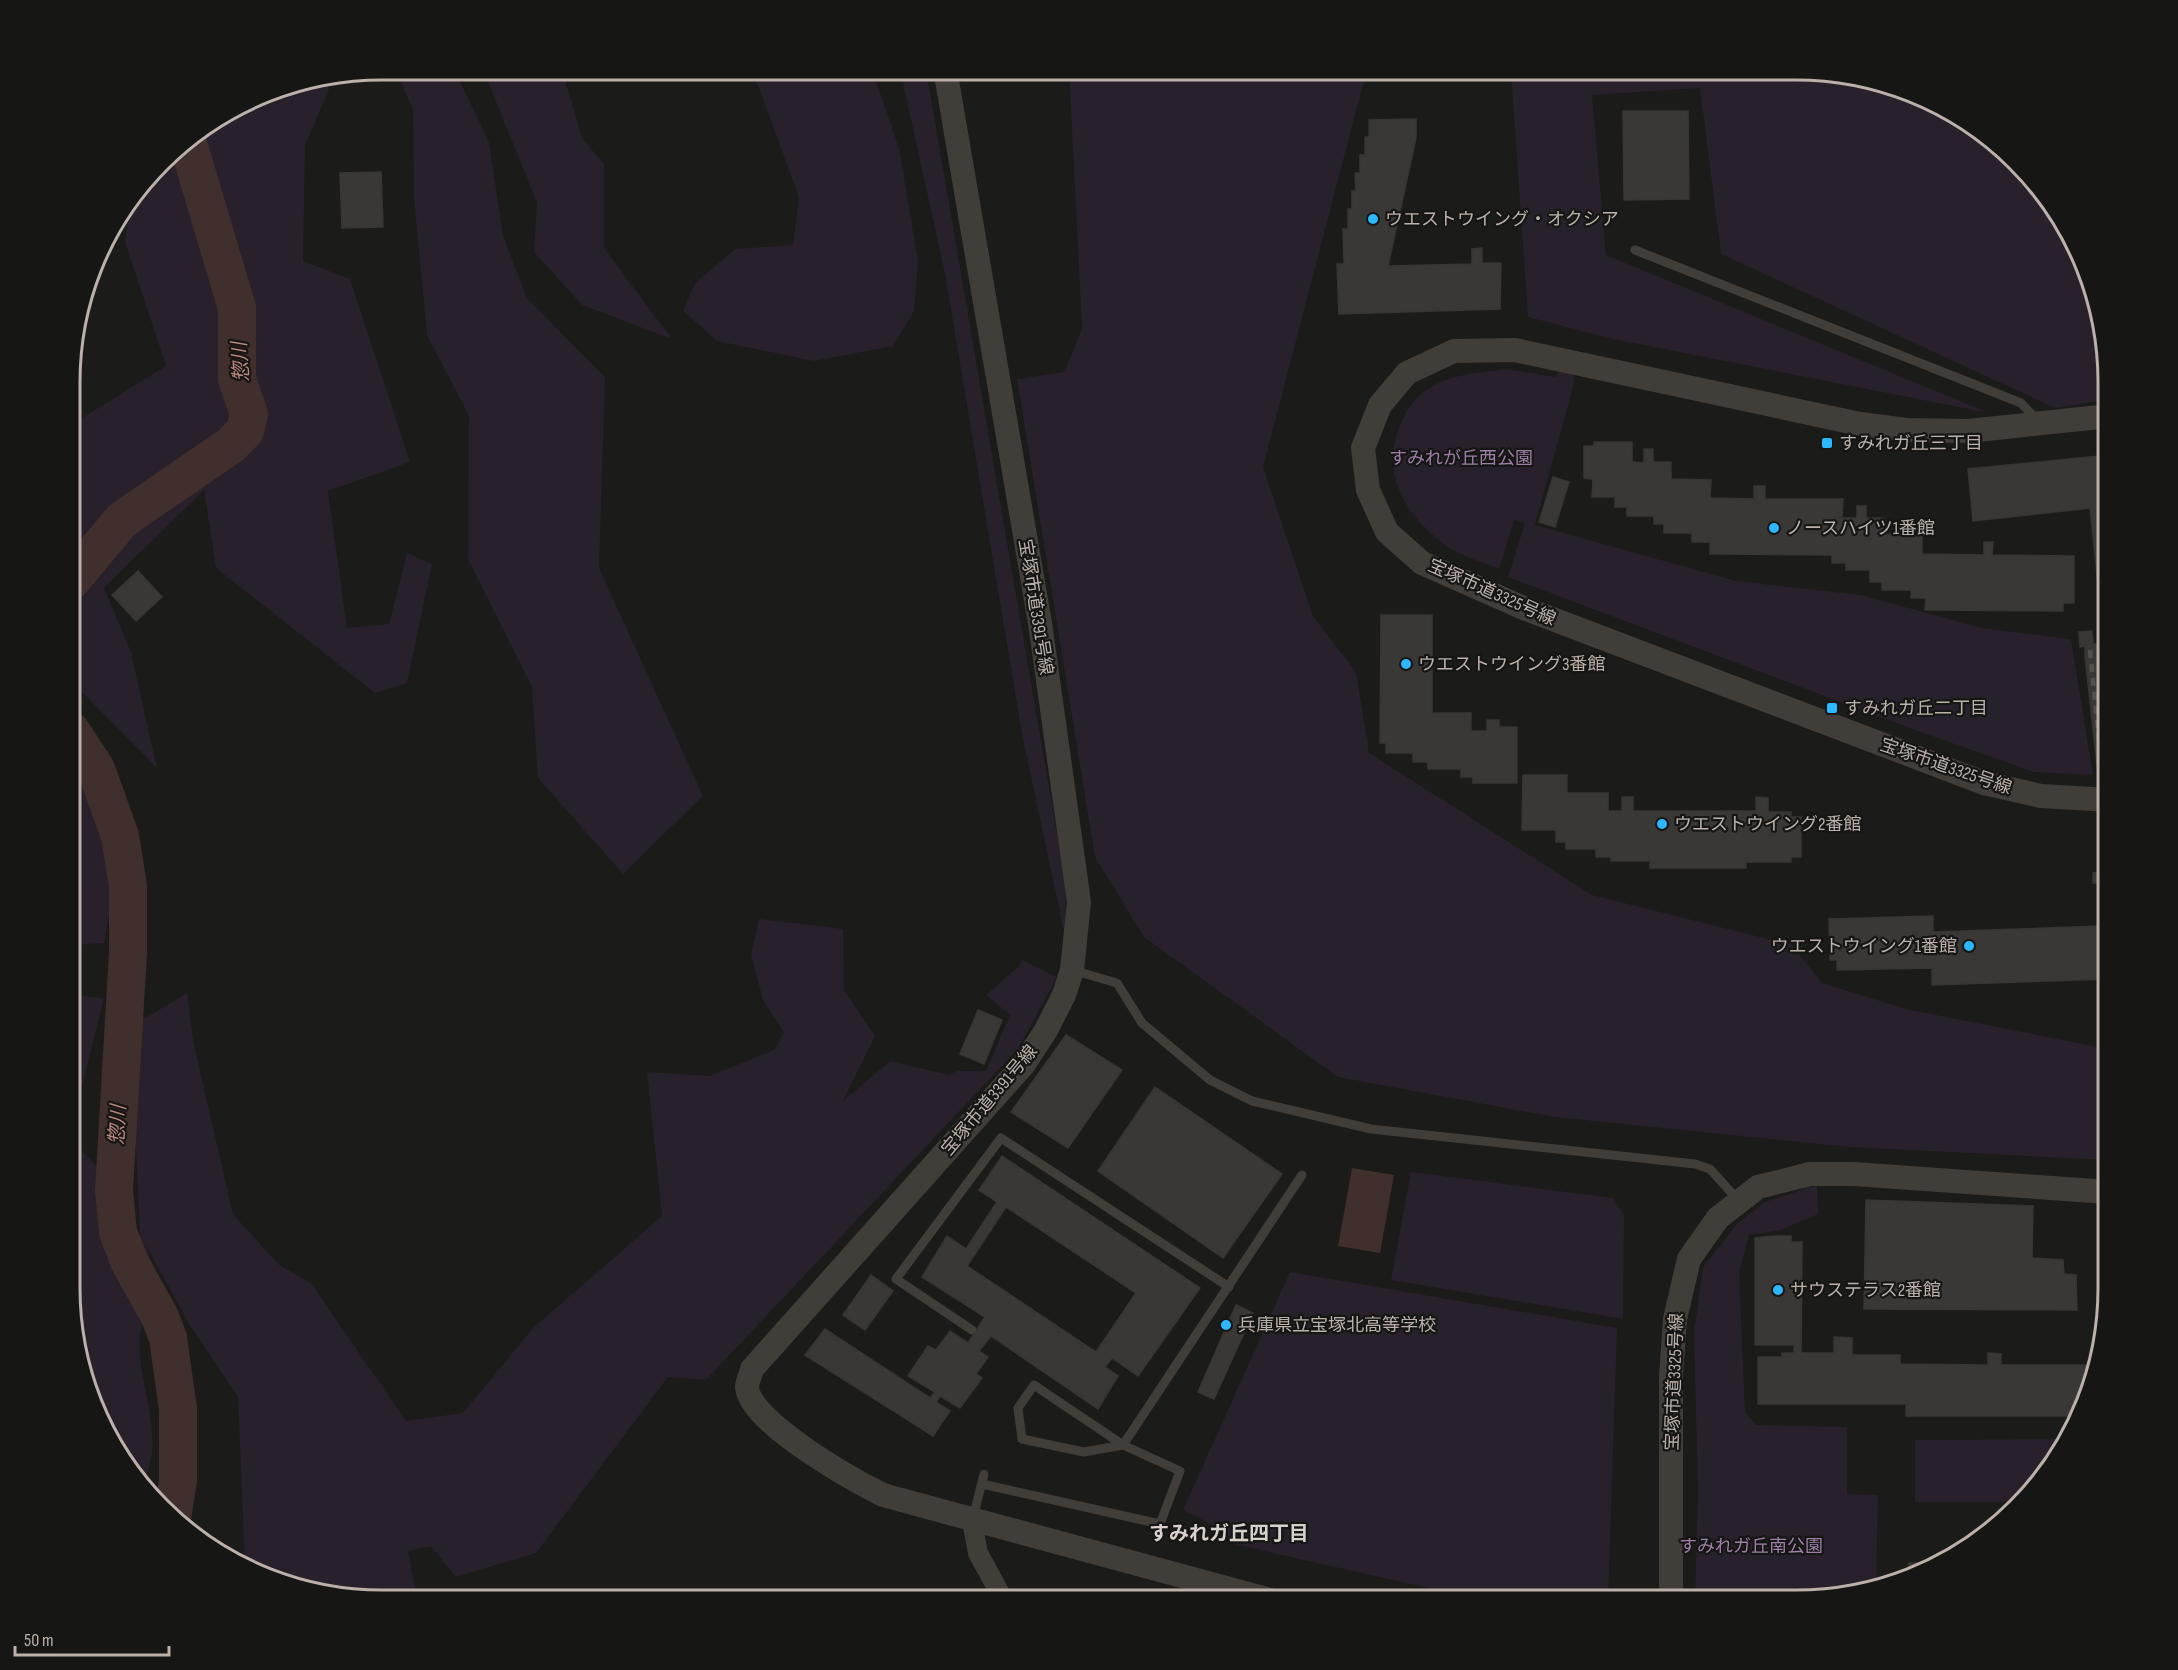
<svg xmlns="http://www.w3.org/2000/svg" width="2178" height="1670" font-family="'Sofia Sans Condensed','Noto Sans JP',sans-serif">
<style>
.green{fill:#28202a}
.water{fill:#412f2d}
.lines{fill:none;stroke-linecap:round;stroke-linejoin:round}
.river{stroke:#412f2d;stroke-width:38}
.building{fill:#3a3836;stroke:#383633;stroke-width:1.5;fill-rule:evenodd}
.service{stroke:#413d39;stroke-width:9}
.minor{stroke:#413d39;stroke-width:20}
.tertiary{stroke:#413d39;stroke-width:24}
.rail{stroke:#56504c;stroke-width:4.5;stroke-dasharray:8 6;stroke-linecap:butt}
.poi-dot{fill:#2db7ff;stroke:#161614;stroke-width:2}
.labels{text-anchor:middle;stroke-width:4.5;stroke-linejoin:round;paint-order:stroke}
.poi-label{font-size:18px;fill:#bcb1aa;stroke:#161614;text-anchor:start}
.park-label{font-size:18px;fill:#9e7fa9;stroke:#161614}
.street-label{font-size:18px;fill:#bcb1aa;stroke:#161614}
.water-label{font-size:20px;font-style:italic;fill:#ba877e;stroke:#161614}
.neighbourhood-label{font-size:20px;font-weight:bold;fill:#d8d0cb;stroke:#161614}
.rim{fill:none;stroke:#bcb1aa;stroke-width:3}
</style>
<rect width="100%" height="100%" fill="#1b1b19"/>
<g class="green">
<path d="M395 69H451L456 73 489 142 503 236 527 298 605 377 599 568 703 796 623 874 538 778 532 687 468 559 469 416 427 335 414 198 413 109Z"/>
<path d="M483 69H568L566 84 582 138 604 164V248L672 339 582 305 534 252 537 203Z"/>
<path d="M752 69H872L899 148 918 262 914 311 893 346 814 361 717 341 683 311 695 283 735 249 793 245 799 197Z"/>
<path d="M900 69H926L1066 887 1065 936 1022 734 945 274Z"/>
<path d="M1069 69H1367L1263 467 1313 616 1356 672 1369 753 1592 895 1792 945 1822 983 1906 1009 2108 1049V1160L1850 1147 1555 1117 1338 1077 1144 937 1095 857 1017 379 1064 372 1082 329Z"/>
<path d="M1511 70H1816L1916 93 2002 146 2077 244 2103 320 2109 399 2055 408 1721 254 1700 88 1592 95 1606 255 1989 413 1613 339 1528 317Z"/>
<path d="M325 78 329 90 305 145 303 261 350 279 410 462 328 491 347 628 389 624 407 553 432 564 407 683 375 693 216 568 204 490 104 588 131 652 157 768 71 681 72 424 166 366 125 242 130 202 176 146 281 86Z"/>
<path d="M1506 369 1556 377 1559 371 1573 373 1574 384 1535 525 1736 581 1861 595 1982 628 2071 639 2093 775 2034 772 1915 730 1508 577 1525 523 1514 520 1499 569C1483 562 1463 557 1448 547 1409 519 1381 479 1398 431 1403 415 1412 400 1426 390 1448 374 1480 373 1506 369Z"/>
<path d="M71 754 107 837 110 909 104 943 70 945Z"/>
<path d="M759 919 843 929 844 990 875 1036 843 1101 890 1061 949 1075 957 1071H986L1010 1015 986 995 1018 967 1022 960 1057 977 1018 1049 706 1380 668 1377 536 1553 456 1577 431 1546 408 1551 417 1600H362L262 1577 245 1567 238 1397 191 1327 144 1242 161 1287C155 1301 142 1319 140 1334 135 1379 168 1438 143 1481L101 1427 70 1309V994L104 999 75 1113 78 1146 98 1168 140 1234 135 1127 137 1023 187 993 194 1045 233 1214 278 1264 311 1283 406 1421 463 1413 533 1328 662 1216 647 1072 710 1076 774 1050 784 1033 763 1000 751 955Z"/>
<path d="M1411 1172 1613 1198 1624 1214 1623 1319 1391 1280Z"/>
<path d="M1817 1185 1818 1214 1781 1230 1749 1235 1739 1273 1745 1412 1756 1425 1847 1427V1494L1878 1495 1876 1589C1819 1608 1754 1601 1695 1601L1698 1490 1694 1332 1703 1267 1737 1224 1765 1202Z"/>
<path d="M1290 1272 1617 1328 1608 1601H1486L1234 1544 1209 1523 1183 1510Z"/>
<path d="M2066 1439 2032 1494 2021 1502H1915V1440Z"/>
</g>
<path class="water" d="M1352 1168 1394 1175 1380 1253 1338 1246Z"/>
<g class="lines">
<g class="river">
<path d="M71 581 122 520 231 445 245 431 249 414 237 379V308L187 140"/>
<path d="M71 731 96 769 120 836 128 886V952L114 1191 118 1232 129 1261 160 1317 168 1338 178 1409V1480L172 1518"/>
</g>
</g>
<g class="building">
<path d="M1623 111H1688L1689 199 1624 200Z"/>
<path d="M1416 119V138L1388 266 1472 264V249L1482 248V263H1501L1500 309 1339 314 1337 264H1344L1343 229H1348V209H1352V191H1356L1355 173H1360V155H1365V137H1369V120Z"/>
<path d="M381 172 383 227 342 228 340 173Z"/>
<path d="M1594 442H1632V462L1644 463V449H1653V462H1671V479L1711 480 1710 498 1754 499V486H1765V499H1843L1842 518H1857V506H1866V518H1884V534L1922 535V554L1984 555V542H1993L1992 555 2074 556V603H2063V611L1925 610 1926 598H1911V590H1882V582H1870V570H1846V563H1832V555L1710 554V542H1692V533H1664V524H1654V516H1627V507H1615V497H1592L1593 479 1584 478V446H1594Z"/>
<path d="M2109 455V593L2099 594 2090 508 1973 521 1968 469Z"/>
<path d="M1553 477 1569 482 1555 527 1539 522Z"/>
<path d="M138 571 162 597 136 621 112 595Z"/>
<path d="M1381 615H1432V713H1471V731H1487V720H1499V727H1517V783H1473V777H1461V769H1428V762H1413V753H1386V743H1380Z"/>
<path d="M2092 631 2093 644H2102V655L2085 656V646L2080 647 2079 632Z"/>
<path d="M2096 655 2106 765 2097 766 2085 656Z"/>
<path d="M2109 745V759H2105L2104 746Z"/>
<path d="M1523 775H1567V793H1608V811H1622V797H1633V811H1756V797L1768 798V812H1791V817H1801V857H1791V862H1746V868H1650V861H1611V857H1596V849H1566V842H1556V830H1522Z"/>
<path d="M2104 836H2109V918L2107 883H2093V873L2105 872Z"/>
<path d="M1933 916V932L2101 926V933L2109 932V979L1932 985V968L1837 970V960H1830L1829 919Z"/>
<path d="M978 1010 1002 1020 984 1064 960 1054Z"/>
<path d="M1066 1035 1122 1070 1068 1148 1011 1112Z"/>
<path d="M1155 1087 1282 1174 1223 1258 1098 1171Z"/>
<path d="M1002 1156 1200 1288 1138 1376 1112 1358 1105 1367 1118 1376 1098 1409 991 1336 979 1351 988 1357 976 1374 982 1378 960 1408 940 1396 936 1402 950 1411 933 1436 805 1355 825 1329 930 1398 935 1392 908 1376 928 1346 936 1350 950 1331 968 1343 985 1317 922 1277 947 1236 966 1249 997 1202 979 1190ZM1006 1207 1136 1293 1096 1352 967 1266Z"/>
<path d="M1866 1200 2033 1206 2032 1258 2063 1260 2064 1274 2076 1275 2077 1310 1864 1309Z"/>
<path d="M1774 1236H1791V1242H1802L1801 1353H1834V1337L1852 1338V1355H1900V1364L1988 1365V1353L2001 1354V1365H2095L2085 1408 2080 1416H1906V1404H1758V1357H1782V1353H1794V1345H1755V1238Z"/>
<path d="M871 1275 893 1291 865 1330 843 1315Z"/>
<path d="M1236 1305 1253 1313 1214 1399 1198 1392Z"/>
<path d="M1909 1563H1942L1934 1569 1909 1577Z"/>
</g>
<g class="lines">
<g class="service">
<path d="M1635 250 2021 403 2037 420"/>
<path d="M1072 970 1117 983 1142 1023 1210 1080 1252 1101 1371 1129 1695 1164 1710 1169 1738 1200"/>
<path d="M972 1330 896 1279 1001 1138 1229 1287"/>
<path d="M982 1484 1160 1524 1180 1471 1123 1445 1084 1452 1022 1439 1018 1408 1034 1385 1123 1445 1302 1175"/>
<path d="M973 1518 984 1474"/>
</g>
<path class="minor" d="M972 1521 978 1553 1004 1601"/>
<g class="tertiary">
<path d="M945 69 1040 623 1079 902 1072 970 1064 995 1045 1032 1024 1064 752 1369C751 1374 747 1382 747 1387 749 1422 853 1480 883 1495L1274 1601"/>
<path d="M2109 800 2041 796 1984 783 1526 609 1422 563 1387 532 1368 490 1363 448 1380 405 1407 373 1454 351 1515 350 1860 424 1907 430 1968 431 2109 416"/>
<path d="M1671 1601V1376L1675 1319 1689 1259 1718 1218 1758 1187 1810 1174H1854L2108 1192"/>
</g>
<path class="rail" d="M2090 650 2101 761"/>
</g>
<g class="poi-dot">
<circle cx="1373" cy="219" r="6"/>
<rect x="1821" y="437" width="12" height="12" rx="3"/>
<circle cx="1774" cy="528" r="6"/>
<circle cx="1406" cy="664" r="6"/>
<rect x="1826" y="702" width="12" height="12" rx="3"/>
<circle cx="1662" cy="824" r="6"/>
<circle cx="1969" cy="946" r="6"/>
<circle cx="1778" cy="1290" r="6"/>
<circle cx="1226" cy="1325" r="6"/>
</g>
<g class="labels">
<g class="poi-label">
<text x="1385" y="225">ウエストウイング・オクシア</text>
<text x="1839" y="449">すみれガ丘三丁目</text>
<text x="1786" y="534">ノースハイツ1番館</text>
<text x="1418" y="670">ウエストウイング3番館</text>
<text x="1844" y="714">すみれガ丘二丁目</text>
<text x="1674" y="830">ウエストウイング2番館</text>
<text x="1957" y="952" text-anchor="end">ウエストウイング1番館</text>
<text x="1790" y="1296">サウステラス2番館</text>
<text x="1238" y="1331">兵庫県立宝塚北高等学校</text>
</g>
<g class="park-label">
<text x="1461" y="464">すみれが丘西公園</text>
<text x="1751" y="1552">すみれガ丘南公園</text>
</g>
<g class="street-label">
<text transform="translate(1492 592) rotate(24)" y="6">宝塚市道3325号線</text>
<text transform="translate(1036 607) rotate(81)" y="6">宝塚市道3391号線</text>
<text transform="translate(1946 766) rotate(19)" y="6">宝塚市道3325号線</text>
<text transform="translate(989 1100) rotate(-50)" y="6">宝塚市道3391号線</text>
<text transform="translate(1674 1382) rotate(-88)" y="6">宝塚市道3325号線</text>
</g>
<g class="water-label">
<text transform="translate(240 362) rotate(-94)" y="7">惣川</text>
<text transform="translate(117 1125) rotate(-87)" y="7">惣川</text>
</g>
<g class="neighbourhood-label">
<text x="1229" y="1540">すみれガ丘四丁目</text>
</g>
</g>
<path d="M0 0H2178V1670H0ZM382 80H1796A302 302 0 0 1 2098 382V1288A302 302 0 0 1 1796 1590H382A302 302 0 0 1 80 1288V382A302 302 0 0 1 382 80Z" fill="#161614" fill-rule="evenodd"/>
<path class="rim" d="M382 80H1796A302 302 0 0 1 2098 382V1288A302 302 0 0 1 1796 1590H382A302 302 0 0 1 80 1288V382A302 302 0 0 1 382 80Z"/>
<path d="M15 1646v9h154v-9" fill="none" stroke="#bcb1aa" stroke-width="3"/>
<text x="24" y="1646" font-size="18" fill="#bcb1aa" stroke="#161614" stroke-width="4.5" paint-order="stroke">50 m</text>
</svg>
